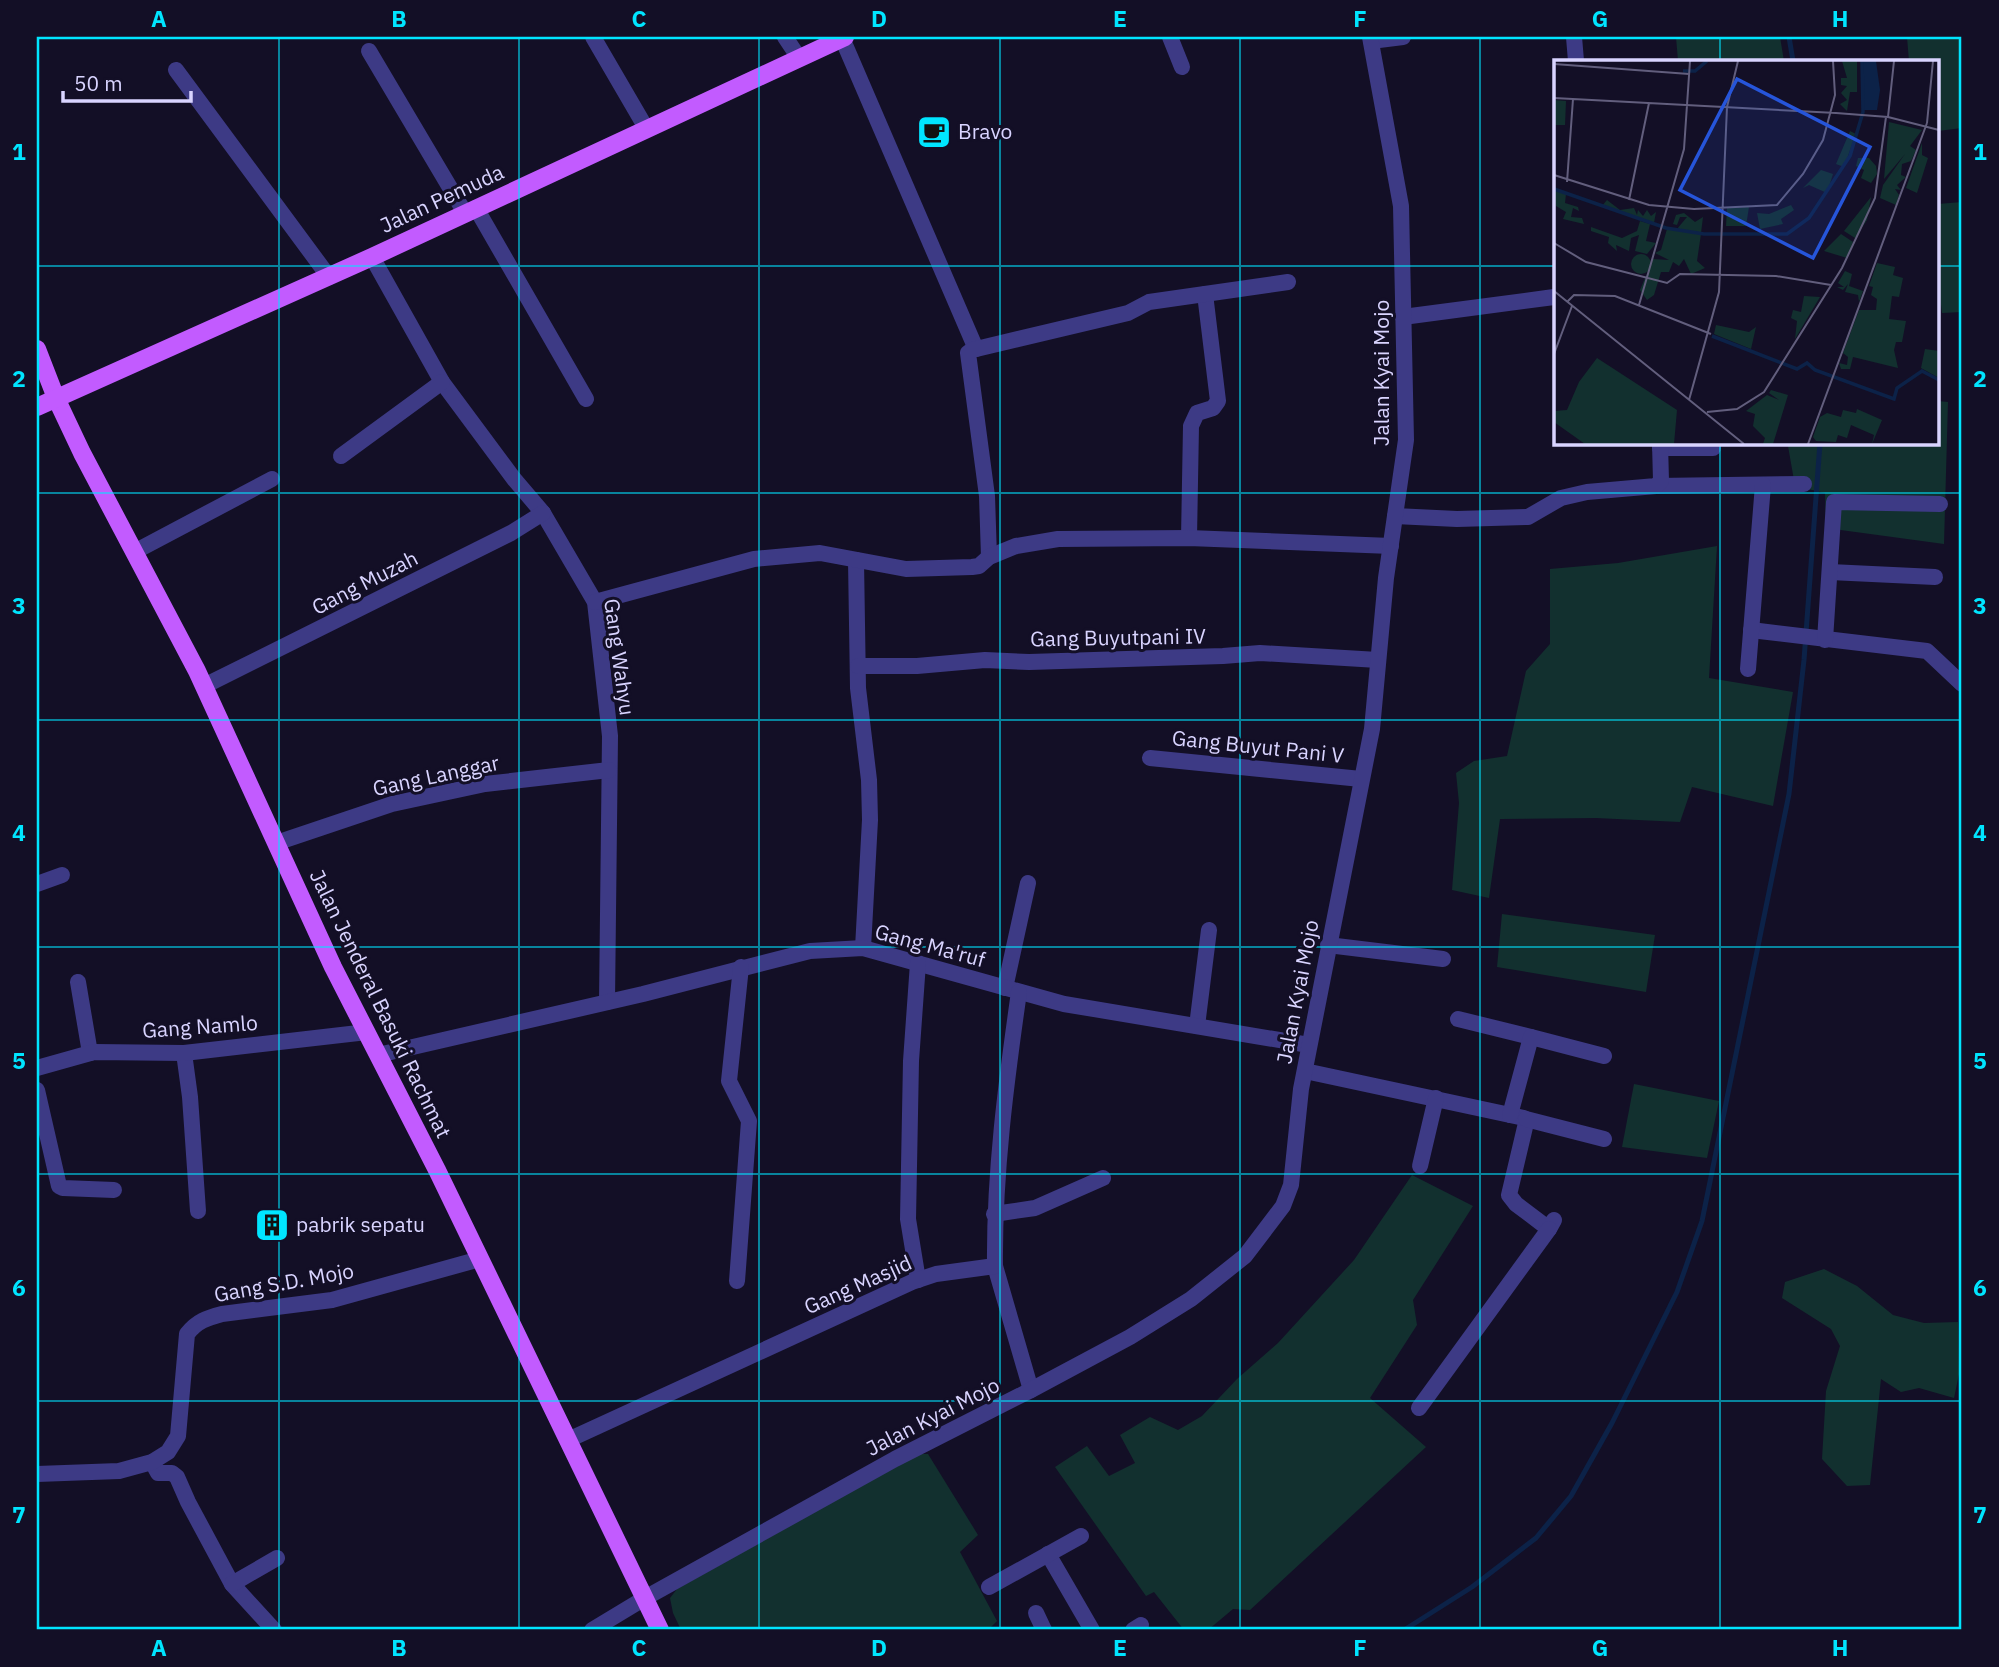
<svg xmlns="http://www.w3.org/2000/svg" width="1999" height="1667" font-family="'IBM Plex Sans',sans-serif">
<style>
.green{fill:#12302f}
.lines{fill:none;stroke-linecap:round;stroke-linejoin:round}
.stream{stroke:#0c2248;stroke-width:5}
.minor{stroke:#3d3a85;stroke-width:16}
.major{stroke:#c25bff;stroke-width:18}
.grid{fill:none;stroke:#00e5ff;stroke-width:2;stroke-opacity:0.55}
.labels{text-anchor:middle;stroke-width:6;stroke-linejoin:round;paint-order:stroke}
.poi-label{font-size:21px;fill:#d9d4ff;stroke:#130f26;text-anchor:start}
.street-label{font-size:21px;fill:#d9d4ff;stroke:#130f26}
.inset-river{fill:none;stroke:#0c2248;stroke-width:3.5}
.inset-road{fill:none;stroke:#625e7d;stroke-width:2}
.view{fill:#2655da;fill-opacity:0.15;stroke:#2655da;stroke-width:3.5}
.inset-edge{fill:none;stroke:#d9d4ff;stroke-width:3.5}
.neatline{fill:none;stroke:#00e5ff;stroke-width:2.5}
.grid-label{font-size:23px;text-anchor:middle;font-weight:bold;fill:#00e5ff}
</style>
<rect width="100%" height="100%" fill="#130f26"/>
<g class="green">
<path d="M1676 37H1780L1784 61H1678Z"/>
<path d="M1907 37H1962V128L1938 131V61H1909Z"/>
<path d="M1962 202V312L1942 313 1938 281V204Z"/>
<path d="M1938 401 1948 402 1944 544 1826 528 1825 493 1795 486 1788 446 1818 443H1938Z"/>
<path d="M1717 546 1709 678 1793 692 1773 806 1692 787 1680 822 1596 818 1500 819 1489 898 1452 890 1459 803 1456 773 1474 761 1507 756 1526 671 1550 644V569L1618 563Z"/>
<path d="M1502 914 1655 935 1646 992 1497 967Z"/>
<path d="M1634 1084 1719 1101 1707 1158 1622 1147Z"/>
<path d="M1412 1175 1473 1206 1413 1300 1417 1325 1370 1398 1426 1447 1250 1610 1233 1609 1208 1630H1184L1154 1592 1146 1596 1055 1467 1087 1446 1109 1476 1135 1463 1120 1435 1150 1417 1178 1430 1202 1416 1237 1379 1278 1343 1354 1260Z"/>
<path d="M1824 1269 1857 1286 1893 1315 1924 1323 1958 1322 1959 1374 1954 1398 1919 1388 1901 1392 1881 1379 1870 1485 1847 1486 1822 1459 1826 1391 1840 1346 1831 1329 1782 1298 1785 1282Z"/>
<path d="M918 1454H928L978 1535 960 1552 997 1621 988 1630H681L673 1613 670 1598 677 1589Z"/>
</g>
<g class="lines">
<g class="stream">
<path d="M1789 37 1793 61"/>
<path d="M1404 1630 1472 1587 1536 1538 1571 1496 1612 1423 1677 1292 1702 1221 1789 794 1804 660 1820 443"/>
</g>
<g class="minor">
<path d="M593 37 646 128"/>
<path d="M785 37 799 58"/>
<path d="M1170 37 1182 67"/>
<path d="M1574 37 1576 61"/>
<path d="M842 38 976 349"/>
<path d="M1371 41 1403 37"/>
<path d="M369 51 465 213"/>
<path d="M176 70 329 277"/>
<path d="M476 208 586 399"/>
<path d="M372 257 442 382 514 479 543 513 595 602 610 736 607 1002"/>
<path d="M1403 317 1554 297"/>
<path d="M1660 448H1713"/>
<path d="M341 456 442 382"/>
<path d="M1656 486 1804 484"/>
<path d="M1395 516 1457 519 1528 517 1561 498 1587 492 1656 486 1661 481 1660 443"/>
<path d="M1189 538 1191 426 1197 413 1213 408 1218 401 1205 294"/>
<path d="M136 551 272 479"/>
<path d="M989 557 987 496 968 353 972 350 1128 313 1149 302 1288 282"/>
<path d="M856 560 858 688 869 780 870 820 863 948"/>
<path d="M1830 572 1935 577"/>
<path d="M595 602 754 559 820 553 906 569 972 567 979 566 989 557 1016 546 1058 539 1189 538 1391 546"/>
<path d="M1751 630 1927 651 1962 684"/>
<path d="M1825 640 1834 502 1940 504"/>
<path d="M858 666H917L985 660 1029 662 1223 656 1260 653 1378 660"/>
<path d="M1748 669 1763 485"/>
<path d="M204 686 511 533 543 513"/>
<path d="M1150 758 1361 779"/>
<path d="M276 843 392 804 485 784 609 770"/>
<path d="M37 884 62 875"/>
<path d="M1328 945 1443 959"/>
<path d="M78 982 90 1053"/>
<path d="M1005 988 1028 883"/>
<path d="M1458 1019 1531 1037"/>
<path d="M1197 1026 1209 930"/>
<path d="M184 1053 190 1097 198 1211"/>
<path d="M378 1055 643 994 810 951 863 948 1064 1004 1309 1045"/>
<path d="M37 1068 94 1052 184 1053 367 1032"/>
<path d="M1305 1071 1524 1118 1526 1123 1509 1195 1516 1204 1549 1229 1554 1220"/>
<path d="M37 1090 59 1186 63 1188 114 1190"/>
<path d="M1510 1115 1531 1037 1604 1056"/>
<path d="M1526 1119 1604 1139"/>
<path d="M1420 1166 1436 1098"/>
<path d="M994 1214 1035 1208 1103 1178"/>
<path d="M995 1266 1031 1390"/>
<path d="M918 1280 908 1219 911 1061 918 963"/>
<path d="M737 1281 749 1121 729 1081 741 967"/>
<path d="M1419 1408 1549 1229"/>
<path d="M568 1440 912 1282 936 1274 995 1266C994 1174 1006 1083 1019 992"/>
<path d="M152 1462 158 1473H172L177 1477 188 1502 232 1584 274 1630"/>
<path d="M37 1474 119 1471 152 1462 168 1452 178 1436 187 1334C197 1321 207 1318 222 1314L332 1300 480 1259"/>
<path d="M1048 1554 1092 1630"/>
<path d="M232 1584 277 1558"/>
<path d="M989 1587 1081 1536"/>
<path d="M1036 1613 1044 1630"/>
<path d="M592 1630 645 1598 895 1459 1031 1390 1130 1337 1191 1299 1245 1256 1283 1206 1291 1185 1301 1089 1372 729 1386 578 1406 440 1401 206 1370 37"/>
<path d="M1133 1630 1141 1625"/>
</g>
<g class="major">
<path d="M37 349 56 398 82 453 197 671 333 967 437 1170 660 1630"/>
<path d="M37 407 372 257 845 37"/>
</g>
</g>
<path class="grid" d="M279 37V1630M519 37V1630M759 37V1630M1000 37V1630M1240 37V1630M1480 37V1630M1720 37V61M37 266H1556M1938 266H1962M1720 443V1630M37 493H1962M37 720H1962M37 947H1962M37 1174H1962M37 1401H1962"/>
<defs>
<g id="cafe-square" transform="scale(1.75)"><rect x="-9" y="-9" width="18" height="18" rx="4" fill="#00e5ff" stroke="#130f26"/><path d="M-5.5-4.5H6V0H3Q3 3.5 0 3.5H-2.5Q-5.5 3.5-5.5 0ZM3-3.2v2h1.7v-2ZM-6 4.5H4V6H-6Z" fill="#111"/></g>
<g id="building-square" transform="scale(1.75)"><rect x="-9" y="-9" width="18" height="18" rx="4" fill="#00e5ff" stroke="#130f26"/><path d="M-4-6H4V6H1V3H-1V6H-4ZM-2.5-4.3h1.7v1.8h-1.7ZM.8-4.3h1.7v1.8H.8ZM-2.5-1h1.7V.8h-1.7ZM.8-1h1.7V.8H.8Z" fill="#111"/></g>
</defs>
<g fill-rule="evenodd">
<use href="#cafe-square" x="934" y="132"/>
<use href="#building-square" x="272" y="1225"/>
</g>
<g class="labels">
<g class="poi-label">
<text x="958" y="139">Bravo</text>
<text x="296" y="1232">pabrik sepatu</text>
</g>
<g class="street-label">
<text transform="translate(442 199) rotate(-25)" y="7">Jalan Pemuda</text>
<text transform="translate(1382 373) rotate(-90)" y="7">Jalan Kyai Mojo</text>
<text transform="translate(365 583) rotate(-27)" y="7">Gang Muzah</text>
<text transform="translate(1118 638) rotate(-1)" y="7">Gang Buyutpani IV</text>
<text transform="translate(619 657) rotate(82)" y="7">Gang Wahyu</text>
<text transform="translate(1258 747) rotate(6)" y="7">Gang Buyut Pani V</text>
<text transform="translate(436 776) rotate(-12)" y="7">Gang Langgar</text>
<text transform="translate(930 946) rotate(15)" y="7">Gang Ma'ruf</text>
<text transform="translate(1298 992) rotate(-79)" y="7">Jalan Kyai Mojo</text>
<text transform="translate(380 1004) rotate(64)" y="7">Jalan Jenderal Basuki Rachmat</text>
<text transform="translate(200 1027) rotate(-4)" y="7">Gang Namlo</text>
<text transform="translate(284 1283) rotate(-10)" y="7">Gang S.D. Mojo</text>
<text transform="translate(858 1285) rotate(-24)" y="7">Gang Masjid</text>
<text transform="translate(933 1417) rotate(-27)" y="7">Jalan Kyai Mojo</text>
</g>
</g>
<g transform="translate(1554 60)">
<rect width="385" height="385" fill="#130f26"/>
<path d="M288 1H303V32H296L293 51 286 44 293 40 287 33 293 26 287 25V18H293ZM0 40 12 41 11 65H0ZM335 62 368 70 356 86 362 90 357 101 348 104 347 115 352 117 343 125 347 130 341 129 345 135 342 145 326 138 329 125 351 94 330 119ZM296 71 302 74 290 107 282 104ZM368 83V95L374 98 363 133 352 128ZM304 98H315L322 106 323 114 317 123 307 118 310 110 302 106ZM267 110 279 114 273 133 255 125 249 128ZM0 130 12 134 11 143 24 147 25 151 19 148 17 157 28 158 30 164 9 159 12 152 2 146ZM317 137 313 160 301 178 290 171ZM53 140 66 150 80 148 83 155 84 150 89 156 93 150 97 156 102 152 100 163 48 146ZM237 145 240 150 227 159 229 164 206 169 203 153 215 154ZM195 147 192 166H172L173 148ZM130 153 141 162 149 157 147 173 123 169 133 157H126L123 165 119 164 122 155ZM86 161 96 164 92 181 102 183 93 194 81 191 85 175 77 178 75 191 62 185 63 191 54 183 55 177 37 171V167L68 178 83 171ZM113 169 147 174 143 201 151 208 137 214 130 199 125 206 119 202 115 212H107L100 235 93 240 86 230 99 199 115 200 101 193 107 190ZM287 174 299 182 293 198 270 191ZM77 204a10 10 0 1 1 20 0a10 10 0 1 1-20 0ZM323 203 341 207 339 215 349 218 345 237 338 236 335 259 352 261 348 282H342L340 290 344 308 299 297 296 309H287L285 303 293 305 294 297 289 293 305 250H322L323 239 317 235 319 227 315 226ZM291 211 298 214 295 226 309 231 305 242 304 235 291 232 294 224 289 230 283 227H290L284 223ZM250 236 266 237 241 279 243 261 237 258 239 250 247 252ZM162 265 195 272 202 267 197 289 160 274ZM371 289 385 291V318L367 308ZM43 298 123 350 120 384H31L0 362V351L13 350 25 322ZM217 330 234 335 219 384H209L211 378 199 366 201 354 192 351 213 335 225 340 215 333ZM303 349 328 360 318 384 320 375 297 365 293 378 284 375 282 382 262 381 259 377 266 357 273 353 287 357 289 350 302 353Z" fill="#12302f"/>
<path d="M309 1H322L326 30 323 50H310Z" fill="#0c2248"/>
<path class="inset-river" d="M129 11H141L153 1M0 129 112 168 150 174H233L255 158 296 96 309 52 308 1M158 276 243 309 253 303 261 310 340 339 343 328 368 311 385 320"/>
<path class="inset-road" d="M0 4 135 14M0 38 282 53 334 57 385 70M133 45 136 1M334 57 340 1M373 63 379 1M0 115 95 145 140 149 223 145 249 114 269 80 281 35 279 1M13 122 19 39M75 140 95 43M0 183 32 202 113 223 126 214 222 216 277 225M0 231 190 384M13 242 20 235 61 236 157 274M85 245 130 89 133 45M0 294 18 246M135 340 165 232 173 47 184 1M153 352 183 349 210 332 288 208 321 138 332 57M254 384 373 63"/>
<path class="view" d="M183 19 316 87 259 198 126 130Z"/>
<rect width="385" height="385" class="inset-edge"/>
</g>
<rect width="1999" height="1667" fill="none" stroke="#130f26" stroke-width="77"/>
<path d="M63 91v10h128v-10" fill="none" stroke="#d9d4ff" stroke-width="3.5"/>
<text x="74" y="91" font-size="21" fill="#d9d4ff" stroke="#130f26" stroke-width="5" paint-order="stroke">50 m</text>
<rect x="38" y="38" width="1922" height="1590" class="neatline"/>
<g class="grid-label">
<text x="159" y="27">A</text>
<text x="399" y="27">B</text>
<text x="639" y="27">C</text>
<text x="879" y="27">D</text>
<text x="1120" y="27">E</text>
<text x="1360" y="27">F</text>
<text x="1600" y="27">G</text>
<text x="1840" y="27">H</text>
<text x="19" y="160">1</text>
<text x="1980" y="160">1</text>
<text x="19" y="387">2</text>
<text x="1980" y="387">2</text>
<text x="19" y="614">3</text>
<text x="1980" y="614">3</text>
<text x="19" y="841">4</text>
<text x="1980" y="841">4</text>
<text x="19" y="1069">5</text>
<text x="1980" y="1069">5</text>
<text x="19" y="1296">6</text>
<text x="1980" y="1296">6</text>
<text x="19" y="1523">7</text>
<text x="1980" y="1523">7</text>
<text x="159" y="1656">A</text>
<text x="399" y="1656">B</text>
<text x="639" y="1656">C</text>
<text x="879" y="1656">D</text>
<text x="1120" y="1656">E</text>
<text x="1360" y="1656">F</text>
<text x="1600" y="1656">G</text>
<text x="1840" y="1656">H</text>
</g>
</svg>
